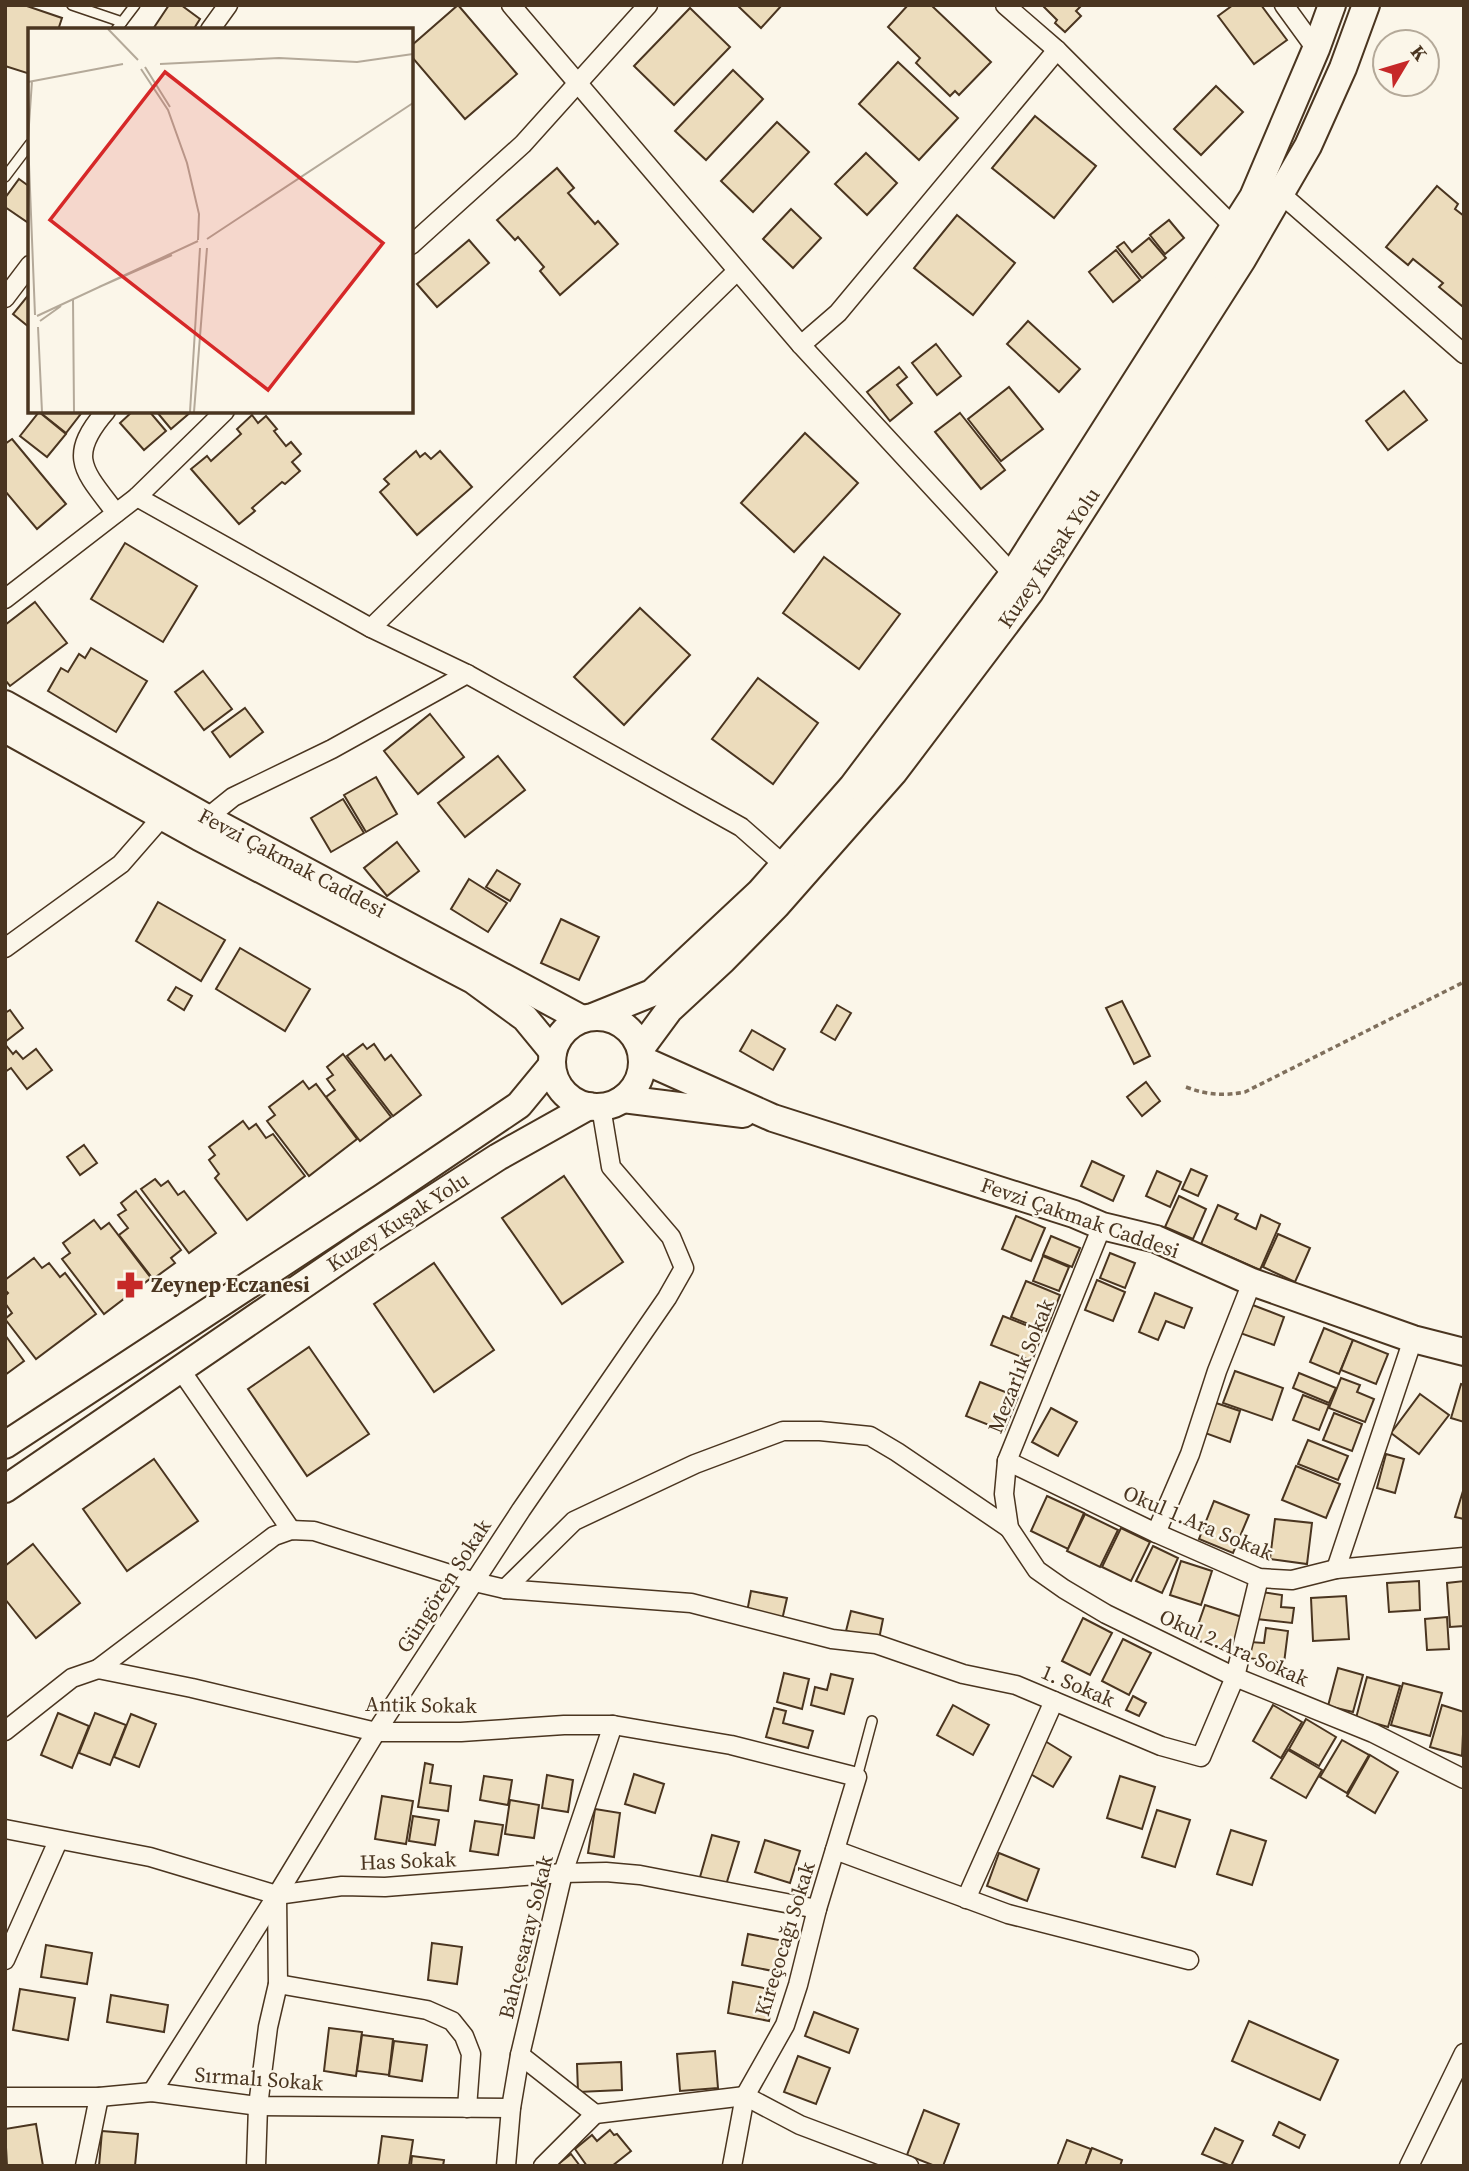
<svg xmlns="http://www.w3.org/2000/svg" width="1469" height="2171" font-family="'Source Serif 4',serif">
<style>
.building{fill:#ecdcbc;stroke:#4a3520;stroke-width:2}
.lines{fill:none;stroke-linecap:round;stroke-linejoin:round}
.lane-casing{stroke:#4a3520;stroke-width:12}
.street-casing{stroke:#4a3520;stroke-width:21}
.secondary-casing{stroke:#4a3520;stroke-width:30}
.path{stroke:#7f6f5c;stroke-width:3.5;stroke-dasharray:5 3.5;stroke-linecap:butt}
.lane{stroke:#fbf6e9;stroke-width:9}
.street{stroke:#fbf6e9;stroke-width:18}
.secondary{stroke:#fbf6e9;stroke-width:26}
.labels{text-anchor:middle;stroke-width:5;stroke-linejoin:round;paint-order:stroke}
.street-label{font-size:21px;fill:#4a3520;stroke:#fbf6e9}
.poi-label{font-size:21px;font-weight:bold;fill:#4a3520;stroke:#fbf6e9;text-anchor:start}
.inset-road{fill:none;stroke:#b4a999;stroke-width:2}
.view{fill:#d62828;fill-opacity:0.15;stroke:#d62828;stroke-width:3.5}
.inset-edge{fill:none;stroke:#4a3520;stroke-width:3.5}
</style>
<rect width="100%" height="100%" fill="#fbf6e9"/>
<g class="building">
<path d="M5 5H24L62 18 58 30H30V74L5 66Z"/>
<path d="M169 5H181L200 19 193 30 153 29Z"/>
<path d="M458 5 517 74 465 119 411 56V46Z"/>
<path d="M737 5H782L761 28Z"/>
<path d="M908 5H931L991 62 959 95 955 91 950 96 916 63 920 58 888 27Z"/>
<path d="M1042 5H1082L1076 11 1081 16 1065 32 1055 23 1057 20Z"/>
<path d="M1233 5H1261L1287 40 1254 64 1218 16Z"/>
<path d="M690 8 730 47 674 105 634 66Z"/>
<path d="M898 62 958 118 919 160 859 104Z"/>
<path d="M733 70 763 99 706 160 675 131Z"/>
<path d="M1216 86 1243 112 1201 155 1174 129Z"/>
<path d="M1035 116 1096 166 1054 218 992 168Z"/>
<path d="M777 122 809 152 753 212 721 181Z"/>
<path d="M866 153 897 183 867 215 835 184Z"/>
<path d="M557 168 574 188 568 193 595 224 598 221 618 244 560 295 540 271 544 267 518 237 515 240 497 220Z"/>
<path d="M19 179 30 187V224L5 207V198Z"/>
<path d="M1437 186 1458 204 1455 209 1464 216V303L1462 306 1439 287 1443 283 1413 259 1408 265 1386 247Z"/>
<path d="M791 209 821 238 793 268 763 239Z"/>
<path d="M957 215 1015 263 973 315 914 268Z"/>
<path d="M1169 220 1184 238 1165 254 1150 235Z"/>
<path d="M1149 238 1166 258 1142 278 1117 247 1124 242 1132 252Z"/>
<path d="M469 240 489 263 437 307 417 284Z"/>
<path d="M1116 250 1140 280 1113 302 1089 272Z"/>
<path d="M30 293V328L13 314Z"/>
<path d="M1028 321 1080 369 1059 392 1007 344Z"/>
<path d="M936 344 961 376 937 395 912 363Z"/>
<path d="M899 367 907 377 897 385 912 403 890 421 867 392Z"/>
<path d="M1009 387 1043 429 1001 461 968 419Z"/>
<path d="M1404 391 1427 420 1388 450 1366 421Z"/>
<path d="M45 411H83L66 433 42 414Z"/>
<path d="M133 411H149L166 431 144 450 120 423Z"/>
<path d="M156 411H192L171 429Z"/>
<path d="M39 412 66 434 47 457 20 436Z"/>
<path d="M960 413 1005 470 981 489 935 432Z"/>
<path d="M252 415 258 423 266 416 277 429 274 431 286 446 291 442 301 454 292 462 300 471 285 484 282 482 252 508 255 511 239 524 191 469 207 456 211 461 241 434 237 429Z"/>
<path d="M805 433 858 483 794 552 741 503Z"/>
<path d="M12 439 66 504 37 529 5 491V444Z"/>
<path d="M416 451 420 457 425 453 431 459 440 451 472 487 417 535 380 492 389 484 384 479Z"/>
<path d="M125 543 197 586 163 642 91 599Z"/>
<path d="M824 557 900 614 859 669 783 613Z"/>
<path d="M35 602 67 643 10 686 5 680V625Z"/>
<path d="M640 608 690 655 624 725 574 677Z"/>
<path d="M91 648 147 681 116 732 48 691 61 668 68 672 79 654 85 658Z"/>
<path d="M203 671 232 709 204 730 175 692Z"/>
<path d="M758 678 818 723 773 784 712 739Z"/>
<path d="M245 708 263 732 230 757 212 732Z"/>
<path d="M430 714 464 757 418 794 384 751Z"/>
<path d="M498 756 525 790 465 837 438 803Z"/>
<path d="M376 777 397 814 366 832 344 795Z"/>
<path d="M343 799 364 833 331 852 311 818Z"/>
<path d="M397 842 419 871 387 896 364 868Z"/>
<path d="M497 870 520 884 510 901 486 887Z"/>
<path d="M469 879 507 903 488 932 451 909Z"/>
<path d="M158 902 225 940 201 981 136 941Z"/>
<path d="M561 919 599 937 579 980 541 963Z"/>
<path d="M240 948 310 989 285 1031 216 989Z"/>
<path d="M176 987 192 996 184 1010 168 1000Z"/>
<path d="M1122 1001 1150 1056 1134 1064 1106 1008Z"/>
<path d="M837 1005 851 1013 835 1040 821 1032Z"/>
<path d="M10 1010 23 1028 5 1042V1013Z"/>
<path d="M752 1030 785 1049 773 1070 740 1051Z"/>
<path d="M5 1044 13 1054 16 1051 23 1059 36 1049 52 1070 27 1089 11 1068 5 1072Z"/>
<path d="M363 1044 367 1049 374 1044 385 1060 391 1055 421 1095 393 1116 347 1056Z"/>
<path d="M343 1054 391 1117 360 1141 326 1097 335 1090 327 1079 333 1075 327 1067Z"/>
<path d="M303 1081 309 1089 316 1084 357 1139 309 1176 267 1121 275 1115 269 1107Z"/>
<path d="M1146 1082 1160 1101 1142 1116 1127 1097Z"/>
<path d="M243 1121 249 1129 256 1124 266 1138 273 1134 305 1176 247 1220 215 1178 219 1174 209 1160 215 1155 209 1147Z"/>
<path d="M84 1145 97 1163 80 1175 67 1157Z"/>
<path d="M1092 1161 1124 1176 1113 1201 1081 1186Z"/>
<path d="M1191 1169 1207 1176 1198 1196 1182 1189Z"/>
<path d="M1157 1171 1181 1182 1170 1207 1146 1196Z"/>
<path d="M564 1176 623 1262 562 1304 502 1218Z"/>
<path d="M155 1179 161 1186 168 1181 178 1195 184 1191 216 1233 189 1253 141 1189Z"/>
<path d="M136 1191 181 1250 171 1258 175 1263 153 1279 119 1235 128 1228 118 1215 126 1210 121 1203Z"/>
<path d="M1179 1196 1206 1209 1193 1239 1165 1227Z"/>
<path d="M1218 1205 1238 1214 1235 1219 1256 1229 1261 1215 1280 1224 1260 1270 1201 1244Z"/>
<path d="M1016 1216 1045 1228 1031 1261 1002 1249Z"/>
<path d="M94 1220 101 1229 109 1223 151 1278 104 1314 62 1259 70 1253 63 1243Z"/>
<path d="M1278 1234 1310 1248 1295 1282 1263 1267Z"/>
<path d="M1051 1236 1080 1248 1072 1267 1043 1255Z"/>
<path d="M1110 1253 1135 1263 1125 1288 1100 1278Z"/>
<path d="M1043 1256 1069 1267 1059 1291 1033 1281Z"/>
<path d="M34 1258 42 1268 49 1263 60 1277 65 1273 96 1314 36 1359 5 1319 12 1313 5 1303V1296L8 1293 5 1290V1280Z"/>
<path d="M434 1263 494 1350 434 1392 374 1304Z"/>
<path d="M1097 1280 1125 1292 1113 1321 1085 1310Z"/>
<path d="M1026 1281 1060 1295 1046 1331 1011 1317Z"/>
<path d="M1155 1293 1192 1308 1184 1328 1166 1321 1158 1340 1139 1332Z"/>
<path d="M1250 1304 1284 1317 1274 1345 1240 1333Z"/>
<path d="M1003 1316 1043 1332 1032 1361 991 1345Z"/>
<path d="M1324 1328 1353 1340 1339 1374 1310 1362Z"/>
<path d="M5 1335 24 1361 5 1375Z"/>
<path d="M1353 1340 1388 1354 1376 1384 1341 1370Z"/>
<path d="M309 1347 369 1434 307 1476 248 1389Z"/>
<path d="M1235 1371 1283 1388 1272 1420 1223 1403Z"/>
<path d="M1299 1373 1336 1388 1329 1403 1293 1388Z"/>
<path d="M1341 1378 1360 1385 1357 1392 1374 1399 1365 1422 1329 1408Z"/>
<path d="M980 1382 1018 1397 1004 1431 966 1416Z"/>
<path d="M1461 1384 1464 1385V1422L1451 1418Z"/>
<path d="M1420 1394 1449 1415 1419 1454 1391 1433Z"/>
<path d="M1303 1395 1329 1405 1319 1430 1293 1420Z"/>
<path d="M1216 1403 1240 1411 1230 1442 1205 1433Z"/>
<path d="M1051 1408 1077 1422 1058 1456 1032 1442Z"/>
<path d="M1334 1413 1362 1424 1352 1451 1323 1440Z"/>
<path d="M1308 1440 1348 1456 1338 1480 1298 1464Z"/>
<path d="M1386 1454 1404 1459 1395 1493 1377 1488Z"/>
<path d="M154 1459 198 1521 127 1571 83 1509Z"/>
<path d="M1296 1466 1340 1484 1326 1518 1282 1500Z"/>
<path d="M1463 1491H1464V1519L1455 1517Z"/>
<path d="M1047 1496 1084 1513 1068 1549 1031 1531Z"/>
<path d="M1214 1501 1249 1515 1233 1553 1199 1539Z"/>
<path d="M1085 1514 1118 1530 1100 1567 1067 1551Z"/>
<path d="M1275 1519 1312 1523 1307 1564 1270 1559Z"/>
<path d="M1121 1528 1150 1542 1131 1581 1102 1567Z"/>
<path d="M33 1544 80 1603 36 1638 5 1599V1566Z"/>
<path d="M1153 1546 1178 1558 1162 1593 1136 1581Z"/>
<path d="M1181 1561 1212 1571 1201 1605 1170 1595Z"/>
<path d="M1419 1581 1420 1610 1389 1612 1387 1583Z"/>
<path d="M1464 1581V1626L1450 1627 1447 1583Z"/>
<path d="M751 1591 787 1598 782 1620 747 1612Z"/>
<path d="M1261 1592 1282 1595 1281 1607 1294 1608 1292 1623 1257 1619Z"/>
<path d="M1346 1596 1349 1639 1313 1641 1311 1598Z"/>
<path d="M1205 1605 1242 1617 1231 1651 1193 1639Z"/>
<path d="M851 1611 883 1619 879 1639 846 1631Z"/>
<path d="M1447 1617 1449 1649 1427 1650 1425 1619Z"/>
<path d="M1083 1618 1112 1633 1090 1675 1062 1661Z"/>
<path d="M1266 1628 1288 1631 1284 1663 1248 1658 1250 1642 1264 1643Z"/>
<path d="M1123 1639 1151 1653 1129 1695 1102 1681Z"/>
<path d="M1338 1668 1363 1675 1353 1712 1328 1706Z"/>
<path d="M784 1673 809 1679 802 1709 777 1702Z"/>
<path d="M831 1674 853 1679 844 1714 811 1705 815 1687 827 1690Z"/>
<path d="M1367 1677 1400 1686 1388 1727 1356 1718Z"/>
<path d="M1403 1683 1442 1693 1430 1736 1391 1725Z"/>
<path d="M1133 1696 1146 1703 1139 1716 1126 1710Z"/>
<path d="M953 1705 989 1725 973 1755 937 1735Z"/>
<path d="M1273 1705 1302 1722 1281 1758 1253 1741Z"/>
<path d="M1442 1705 1464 1712 1462 1756 1430 1747Z"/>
<path d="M774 1708 786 1711 783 1723 813 1731 808 1748 766 1737Z"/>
<path d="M58 1713 89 1726 72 1768 41 1755Z"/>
<path d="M95 1713 126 1725 110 1765 79 1753Z"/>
<path d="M131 1714 156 1724 139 1767 114 1757Z"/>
<path d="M1306 1719 1336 1737 1319 1766 1289 1749Z"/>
<path d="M1342 1740 1369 1755 1347 1793 1320 1777Z"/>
<path d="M1045 1741 1071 1757 1053 1787 1027 1772Z"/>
<path d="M1288 1750 1322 1770 1306 1798 1271 1778Z"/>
<path d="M1370 1755 1398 1772 1375 1813 1347 1796Z"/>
<path d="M425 1763 433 1765 430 1783 451 1786 448 1811 418 1807Z"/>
<path d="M634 1774 664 1784 655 1813 625 1804Z"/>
<path d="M547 1775 573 1780 568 1812 542 1808Z"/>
<path d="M484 1776 512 1780 508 1805 480 1800Z"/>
<path d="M1120 1776 1155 1787 1142 1829 1107 1818Z"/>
<path d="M382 1796 413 1801 406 1844 375 1839Z"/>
<path d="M510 1800 539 1805 534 1838 505 1834Z"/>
<path d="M595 1809 620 1813 614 1857 588 1853Z"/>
<path d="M1157 1810 1190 1820 1175 1867 1142 1857Z"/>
<path d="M413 1816 439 1820 435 1845 409 1841Z"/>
<path d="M475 1821 503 1825 498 1855 470 1851Z"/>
<path d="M1231 1830 1266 1841 1252 1885 1217 1874Z"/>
<path d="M712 1835 739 1842 726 1885 700 1877Z"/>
<path d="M765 1840 800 1851 790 1883 755 1872Z"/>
<path d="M999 1853 1039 1869 1027 1901 987 1886Z"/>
<path d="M748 1934 784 1941 778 1972 742 1965Z"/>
<path d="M432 1943 462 1947 457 1984 428 1980Z"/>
<path d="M46 1945 92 1953 87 1984 41 1977Z"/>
<path d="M733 1982 774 1990 769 2021 728 2013Z"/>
<path d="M20 1989 75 1998 68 2040 13 2030Z"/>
<path d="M111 1995 168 2005 164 2032 107 2022Z"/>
<path d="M814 2012 858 2029 849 2053 805 2036Z"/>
<path d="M1249 2021 1338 2060 1320 2100 1232 2061Z"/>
<path d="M329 2028 362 2032 356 2076 324 2071Z"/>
<path d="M362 2035 393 2039 389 2075 357 2071Z"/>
<path d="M394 2041 427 2045 422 2081 389 2076Z"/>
<path d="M715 2051 718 2088 680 2091 677 2054Z"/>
<path d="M798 2056 830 2068 816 2104 784 2092Z"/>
<path d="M621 2062 622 2090 578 2092 577 2064Z"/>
<path d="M924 2110 959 2124 943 2166H935L907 2155Z"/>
<path d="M1279 2122 1305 2135 1299 2148 1273 2135Z"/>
<path d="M36 2124 43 2166H7L5 2129Z"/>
<path d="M1215 2128 1243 2141 1231 2166 1202 2154Z"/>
<path d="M610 2130 614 2135 617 2134 631 2151 612 2166H587L575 2149 592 2135 597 2141Z"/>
<path d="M102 2131 138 2134 135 2166H99Z"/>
<path d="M382 2136 413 2140 409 2166H378Z"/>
<path d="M1067 2140 1091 2149 1085 2166H1057Z"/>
<path d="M1092 2148 1122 2160 1120 2166H1085Z"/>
<path d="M571 2154 580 2166H556Z"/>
<path d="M412 2156 444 2160 443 2166H411Z"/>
</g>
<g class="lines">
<g class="lane-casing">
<g id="lane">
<path d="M72 5 122 22"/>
<path d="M116 30 135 5"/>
<path d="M5 177 30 144"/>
<path d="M857 1777 872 1721"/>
</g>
</g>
<g class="street-casing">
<g id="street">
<path d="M511 5 801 345 1018 580"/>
<path d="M1005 5 1057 50 1234 227"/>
<path d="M1284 5 1316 49"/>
<path d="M210 30 228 5"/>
<path d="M1281 194 1464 354"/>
<path d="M411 245 523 144 648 5"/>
<path d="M5 298 30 265"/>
<path d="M801 345 838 313 1057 50"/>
<path d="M106 411C66 457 84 471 116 513"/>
<path d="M137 497 371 628 467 674 741 827 784 865"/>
<path d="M5 599 137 497 225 411"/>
<path d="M371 628 737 271"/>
<path d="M207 818 233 797 332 749 467 674"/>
<path d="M5 948 121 864 162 817"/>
<path d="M1102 1226 1007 1461 1004 1494 1009 1528 1037 1570 1064 1589 1106 1614 1235 1677 1373 1733 1464 1779"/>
<path d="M180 1369 291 1530"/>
<path d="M1007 1461 1156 1533 1259 1578 1292 1580 1336 1569 1464 1557"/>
<path d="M1156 1533 1190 1454 1217 1371 1252 1282"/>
<path d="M1336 1569 1413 1339"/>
<path d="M505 1589 574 1521 695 1464 783 1431H820L870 1436 897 1452 1009 1528"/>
<path d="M98 1669 274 1536 291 1530 314 1531 475 1582 505 1589 691 1603 832 1639 876 1644 963 1674 1016 1685 1161 1746 1201 1757 1235 1677 1259 1578"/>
<path d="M5 1731 72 1678 98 1669 192 1688 376 1732H461L564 1725H613L731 1745 857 1777 817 1909 798 1985 785 2025 745 2096 732 2166"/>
<path d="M5 1829 150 1857 277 1895 342 1886 385 1887 563 1873 606 1872 640 1875 817 1909"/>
<path d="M835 1850 1008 1914 1189 1960"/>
<path d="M966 1899 1054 1701"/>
<path d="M5 1960 58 1841"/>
<path d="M278 1984 427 2010 452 2021 464 2036 471 2054 467 2108"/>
<path d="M520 2055 595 2114 745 2096 800 2125 909 2166"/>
<path d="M152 2092 277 1895 376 1732 521 1510 667 1298 684 1268 671 1237 611 1167 601 1107"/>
<path d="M5 2097H99L152 2092 258 2106 511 2108"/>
<path d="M85 2166 99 2097"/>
<path d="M256 2166 258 2106 268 2027 278 1984 277 1895"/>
<path d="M506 2166 511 2108 520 2055 563 1873 613 1725"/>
<path d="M543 2166 595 2114"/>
<path d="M1409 2166 1464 2053"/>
</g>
</g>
<g class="secondary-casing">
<g id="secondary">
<path d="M5 704 207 818 582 1019"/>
<path d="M5 729 199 837 473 980 525 1018 553 1052"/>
<path d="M595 1016 652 993 760 892 852 787 1013 574 1253 197 1316 49 1332 5"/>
<circle cx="597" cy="1062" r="45"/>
<path d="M641 1048 669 1010 723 960 776 906 894 772 1030 592 1242 260 1308 146 1343 68 1366 5"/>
<path d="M643 1060 773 1118 1074 1214 1102 1226 1156 1239 1252 1282 1413 1339 1464 1352"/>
<path d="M623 1099 743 1114"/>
<path d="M5 1445 383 1197 519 1105 552 1065"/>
<path d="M5 1489 366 1242 498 1157 589 1106"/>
</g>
</g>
<path class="path" d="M1186 1087C1207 1095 1223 1096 1245 1092L1464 982"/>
<use href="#lane" class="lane"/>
<use href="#street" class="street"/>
<use href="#secondary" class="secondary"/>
</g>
<defs>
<g id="pharmacy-bare" transform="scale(2.1)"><path d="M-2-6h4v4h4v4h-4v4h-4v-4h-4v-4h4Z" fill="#c62828" stroke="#fbf6e9" stroke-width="2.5" paint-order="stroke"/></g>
</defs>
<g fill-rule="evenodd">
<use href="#pharmacy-bare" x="130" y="1285"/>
</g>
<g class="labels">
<g class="street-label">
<text transform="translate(1049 558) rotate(-56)" y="7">Kuzey Kuşak Yolu</text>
<text transform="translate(292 863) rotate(28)" y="7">Fevzi Çakmak Caddesi</text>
<text transform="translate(1080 1218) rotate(19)" y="7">Fevzi Çakmak Caddesi</text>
<text transform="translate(398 1222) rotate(-33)" y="7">Kuzey Kuşak Yolu</text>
<text transform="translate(1021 1366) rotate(-68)" y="7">Mezarlık Sokak</text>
<text transform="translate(1198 1523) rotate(23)" y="7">Okul 1.Ara Sokak</text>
<text transform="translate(444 1586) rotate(-57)" y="7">Güngören Sokak</text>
<text transform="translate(1234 1648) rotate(24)" y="7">Okul 2.Ara Sokak</text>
<text transform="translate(1078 1686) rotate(23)" y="7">1. Sokak</text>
<text transform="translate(421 1705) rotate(1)" y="7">Antik Sokak</text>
<text transform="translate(408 1861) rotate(-2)" y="7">Has Sokak</text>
<text transform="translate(526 1937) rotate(-76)" y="7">Bahçesaray Sokak</text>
<text transform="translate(785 1939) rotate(-73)" y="7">Kireçocağı Sokak</text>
<text transform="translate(259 2079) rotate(4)" y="7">Sırmalı Sokak</text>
</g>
<g class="poi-label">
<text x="151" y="1292">Zeynep Eczanesi</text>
</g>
</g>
<g transform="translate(28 28)">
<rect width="385" height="385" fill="#fbf6e9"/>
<path class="inset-road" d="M80 1 110 32M132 36 251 30 329 34 385 26M117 39 142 79M113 41 140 82 159 135 171 186 170 212M4 53 0 111 7 287M0 54 95 36M179 211 385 75M71 259 144 227M45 271 46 384M9 288 170 213M12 293 33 278M10 299 14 384M162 384 172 220M166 384 179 220"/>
<path class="view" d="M137 44 355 215 240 362 22 192Z"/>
<rect width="385" height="385" class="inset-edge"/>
</g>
<rect width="1469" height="2171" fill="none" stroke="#4a3520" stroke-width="14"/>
<g transform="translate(1406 63) rotate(52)"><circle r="33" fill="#fbf6e9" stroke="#b4a999" stroke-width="2"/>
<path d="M0-5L12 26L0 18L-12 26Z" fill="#c62828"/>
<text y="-10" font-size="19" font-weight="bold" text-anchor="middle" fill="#4a3520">K</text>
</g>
</svg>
